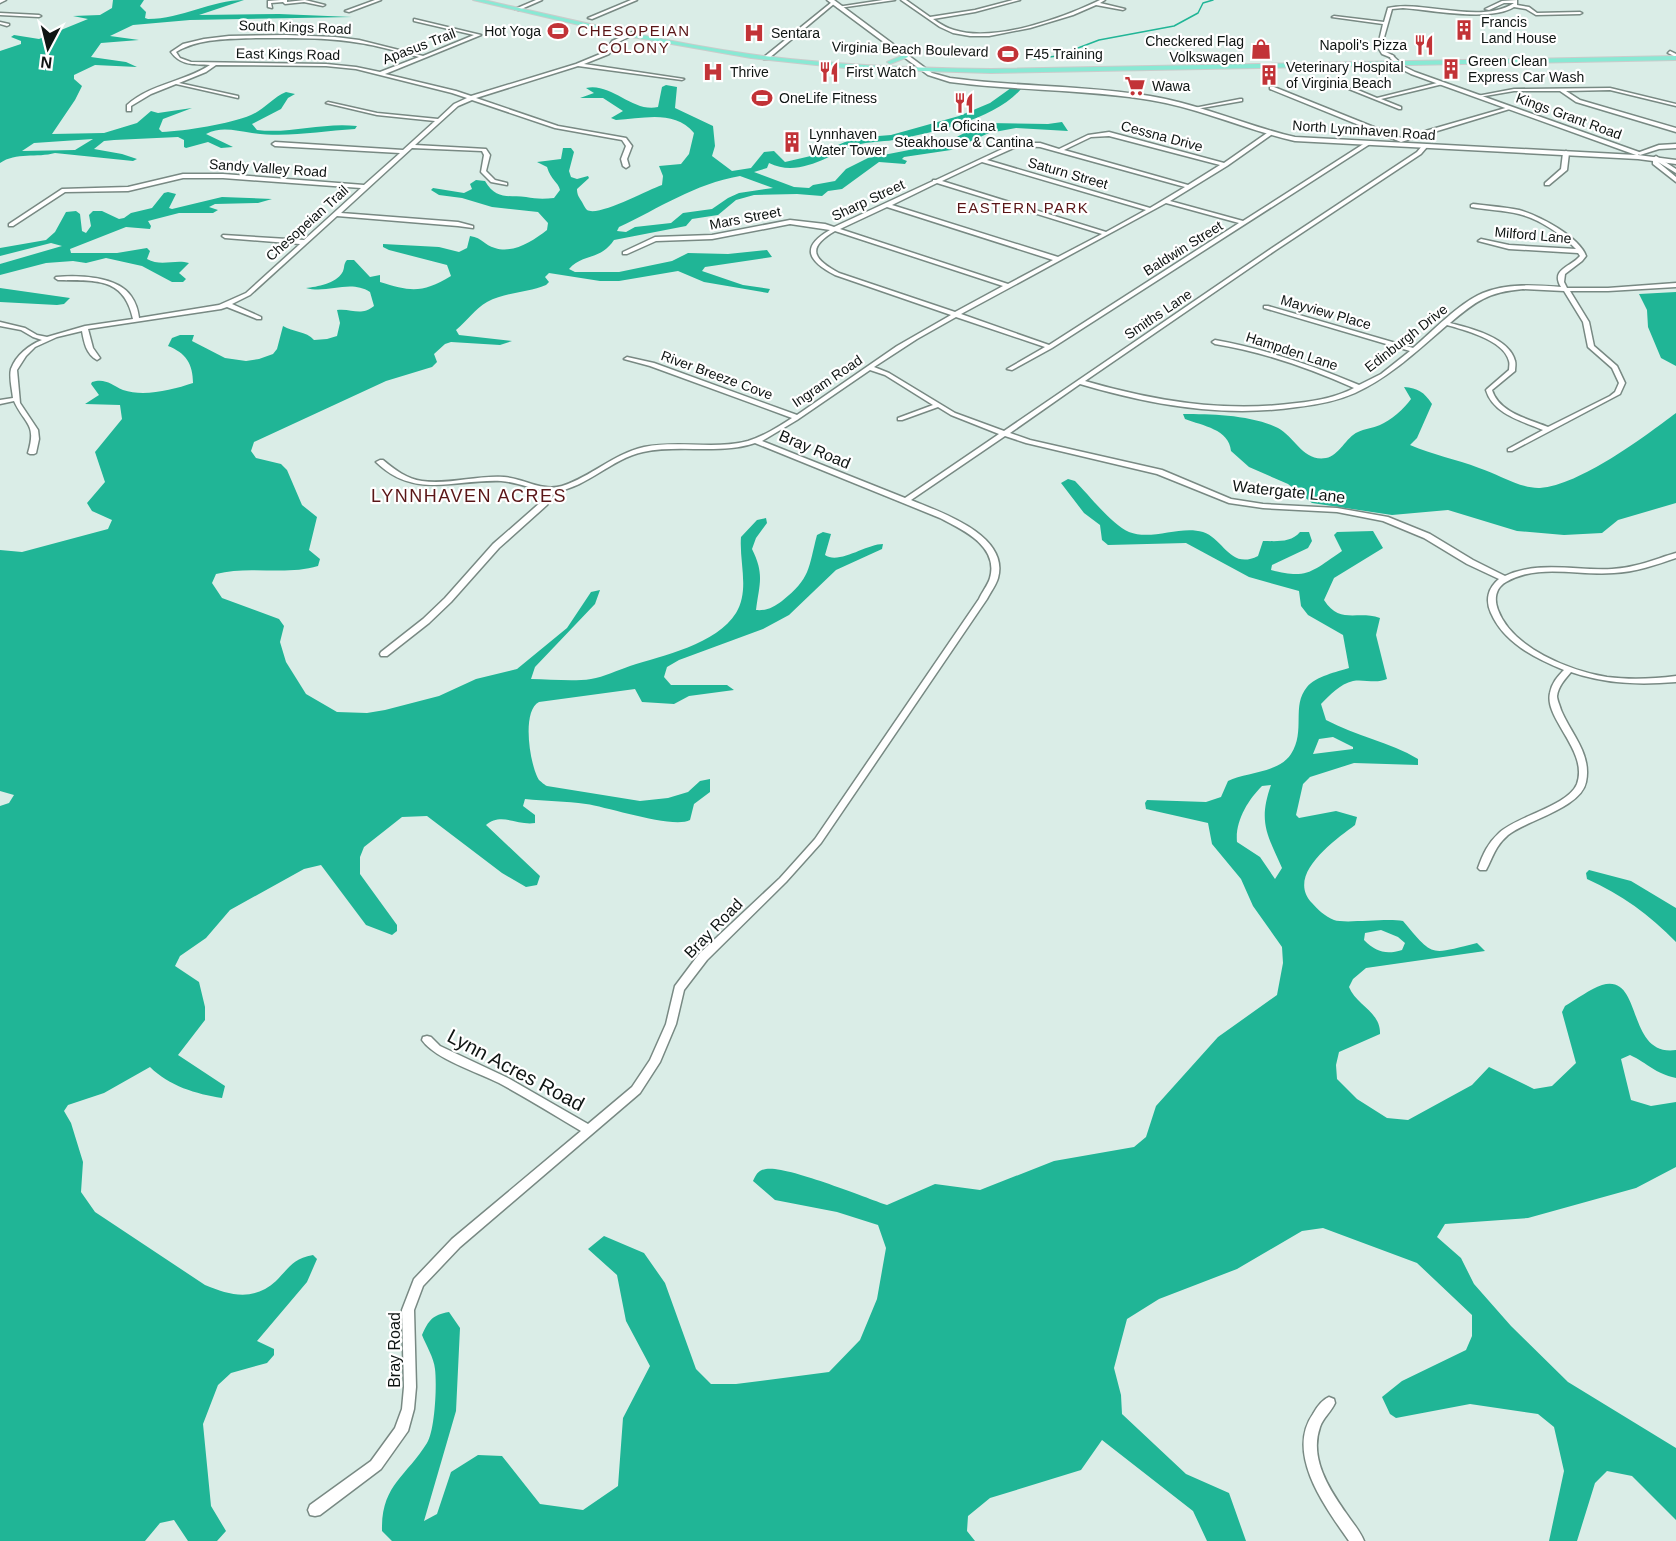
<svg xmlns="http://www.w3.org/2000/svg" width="1676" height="1541" font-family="Arial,sans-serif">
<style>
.water{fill:#20b596;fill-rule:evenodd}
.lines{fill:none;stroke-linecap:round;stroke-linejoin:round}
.stream{stroke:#20b596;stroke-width:1.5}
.street-casing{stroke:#788983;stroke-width:3}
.secondary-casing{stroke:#788983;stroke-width:3}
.primary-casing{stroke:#cacccb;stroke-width:2}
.street{fill:#fff;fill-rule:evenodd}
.secondary{fill:#fff;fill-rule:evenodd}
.primary{fill:#89e9d4;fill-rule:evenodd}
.labels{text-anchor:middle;stroke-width:4.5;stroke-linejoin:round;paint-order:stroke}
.far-poi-label{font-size:14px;fill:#0f1513;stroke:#fff;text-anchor:start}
.far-street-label{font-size:14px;fill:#0f1513;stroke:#fff}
.far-neighbourhood-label{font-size:15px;letter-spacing:1.5px;fill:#5a1617;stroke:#fff}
.street-label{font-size:16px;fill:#0f1513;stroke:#fff}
.neighbourhood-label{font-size:18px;letter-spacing:1.5px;fill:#5a1617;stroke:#fff}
.near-street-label{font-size:20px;fill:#0f1513;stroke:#fff}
</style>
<rect width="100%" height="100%" fill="#daede7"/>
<g class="water">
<path d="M113 0H144L140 6 146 12 145 18 148 19C182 19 211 0 244 0L199 15 279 14 352 17 190 20 133 25 110 36 139 40 101 43 91 57 126 62 137 67 95 65 74 75V79L82 86 75 100 52 134 104 133 137 123 151 111 158 113 192 108 163 119 159 129 162 132C185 131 230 124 251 115 264 110 273 97 286 92L295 94 288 98 281 109 252 124 257 130C291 134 323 122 357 126L355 129C320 131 287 138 252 133 235 131 222 126 206 134L233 147 221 148 208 142 186 148 184 147V140L178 137 114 140 104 141 94 149 122 154 137 159 133 161 55 153C37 158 16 152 0 163V51L21 44V41L11 37 14 35 39 39 88 19 73 16 100 15 112 8ZM93 139 75 150 22 151 34 143Z"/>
<path d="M666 85 677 87 675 108 713 126 715 146 712 156 732 171 751 168 764 152 774 151 785 162 815 155 845 142 866 137 891 135 959 116 990 103 1011 88 1021 89C995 119 936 132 898 139 886 142 873 141 861 144 832 152 801 179 769 163L767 168 754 172 794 187 809 188 813 185 835 181 846 169 868 158 945 143 976 127 988 123 1048 124 1062 122 1068 131 1016 128 989 133 951 150 904 157 902 159 907 161 905 164 879 162 842 189 828 191 822 196 797 194 754 195 736 200 718 215 692 219 686 226 614 240C600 261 583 253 569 269L575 272H619L672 261 688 253 728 254 767 250 772 257 705 267 702 271 743 285 770 289 768 293 704 282 678 271 619 281H600L549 273 545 277 549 282 546 285C527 293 505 292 487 302 475 309 467 321 456 330L459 335 512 341 500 345 451 342 445 344 434 354 437 362 432 367 386 381 254 442 251 451 256 458 281 464 287 470 302 505 317 517 309 550 320 559 318 566C285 576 249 565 216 574L212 583 222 598 279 619 284 626 280 642 286 662 306 694 337 712 367 713 385 710 439 696 476 679 517 669 567 628 591 592 600 590 595 604 535 667 531 679C550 679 572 682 591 679 604 677 618 670 630 666 662 656 717 644 736 613 750 590 739 562 741 537L757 520 766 518 767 523 756 538 752 549C765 575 759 585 756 610 767 611 774 607 782 601 811 578 808 569 817 535L823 532 831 534 825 555C839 565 866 544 883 544L882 549 836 570 789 615 763 629 679 660 667 667 664 677 671 685H727L734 690 689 696 674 704 642 702 635 689 539 702C521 711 530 766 539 780 540 781 546 786 547 786L640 801 668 798 688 792 700 781 710 779V792L694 804 690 820C673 829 608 807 586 804 566 801 545 801 525 799L523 806 535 815V823C518 826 501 812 486 825L540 876 537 885 526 887 502 873 427 816 402 817 364 847 360 857V874L397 925V931L392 935 366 925 321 865 304 869 230 910 206 938 180 956 175 966 199 982 205 1007V1020L178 1055 225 1086 222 1098C196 1094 169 1086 150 1067L104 1093 68 1105 64 1111 71 1123 83 1162 81 1192 95 1212 205 1285C231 1296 254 1301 276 1281 290 1267 292 1259 313 1255L317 1259 307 1282 257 1341 274 1349V1355L267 1363 231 1373 218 1385 203 1424 211 1506 226 1531 217 1541H188L174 1520 160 1523 145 1541H0V806L9 803 14 795 0 791V550L22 552 108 529 112 520 92 511 87 503 105 482 95 452 122 419 120 405 85 404 99 395 91 384 92 382C106 378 111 385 123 390 144 397 172 390 193 383 193 364 186 353 168 346L172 338 180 335H194L192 341 225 358 246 361 259 359 273 354 277 349 283 326C293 332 306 331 314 340L327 339 337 336 340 323 337 310C352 308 360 317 374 306L370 292C350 279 328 294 306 288 317 287 336 283 342 273 345 269 343 264 347 260H354L370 277 380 275V282C411 292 423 293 451 276L447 265 389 250 383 247V244L439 247 459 252 467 248 470 236C483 238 484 245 495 248 513 254 533 241 547 230L548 223 538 212 492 207 462 198 439 195 431 190 433 188 464 193 472 189 470 184 476 180 485 181C496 200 508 195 526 197 536 199 544 199 554 198L560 190C558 182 551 180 547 167L537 162 561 159 563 148H571L574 152 569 171 571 177 577 179 588 176 589 178 577 189C577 195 579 197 582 202 583 204 585 208 587 210 599 217 647 190 662 185L663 176 659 166 681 164 689 154 694 133C674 109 642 119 616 120L611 118 623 111 603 98H580L594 93 586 88C611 82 633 113 658 107L662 87ZM740 176 773 188 739 193 728 198 712 209 683 213 671 223 635 227 626 232 617 231 619 227C660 208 694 184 740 176Z"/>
<path d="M168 192 176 194 169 208 172 209 222 197 272 199 258 203 215 204 209 207 218 210 213 213H179L148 221 151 226 150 229 126 227 70 249 71 253H117L147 248 150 251 147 259C161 267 175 259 189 263L179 273 186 279 183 282H172L142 266 106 258 86 263 73 261 46 263 0 275V264L62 246 51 243 0 256V248L46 240 55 232 66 212 76 211 80 214 82 231 86 233 91 226 89 215 93 211H102L119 219 124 218 131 213 152 208 164 193Z"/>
<path d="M0 288 70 298 64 304 57 305 0 302Z"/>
<path d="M1676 292V366L1661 358 1648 327 1647 310 1639 294Z"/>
<path d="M1404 387C1418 388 1424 392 1432 404L1417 438 1410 445C1433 455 1456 459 1479 468 1498 474 1521 489 1540 488 1580 485 1644 437 1676 413V503L1618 520 1602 533 1564 535 1517 531 1448 510 1392 515 1312 503 1288 484 1249 467 1231 451C1229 429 1203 426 1185 419L1183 414C1212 414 1252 415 1278 428 1295 437 1303 462 1326 458 1339 456 1346 437 1358 432 1364 429 1373 428 1380 425 1390 421 1405 408 1411 399Z"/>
<path d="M1068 479 1075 481C1089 495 1111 524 1129 532 1152 541 1180 525 1203 532 1224 539 1230 570 1258 556L1263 541C1276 541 1291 543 1300 532H1309L1312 541 1308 548 1272 565 1271 570C1308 580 1312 571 1342 551L1334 535 1337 532 1373 531 1383 548 1334 578 1324 600C1340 625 1357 610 1380 618L1376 635 1387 679C1376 684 1364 679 1353 681 1340 684 1330 695 1321 704L1326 720C1356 736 1390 742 1418 759V765L1354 763 1310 777 1303 784 1296 815 1299 818 1336 811 1357 817 1355 825C1335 840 1285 875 1312 903 1318 910 1325 916 1334 920 1345 924 1385 918 1403 921 1435 959 1430 954 1477 943L1485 951 1366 968 1353 979 1349 987C1356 1005 1381 1012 1380 1034L1339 1052 1336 1065 1337 1079 1357 1099 1387 1118 1408 1120 1472 1085 1489 1067 1534 1089 1552 1086 1576 1063 1562 1012 1565 1006C1577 999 1590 989 1602 985 1644 973 1625 1057 1676 1050V1078C1654 1073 1649 1064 1630 1055L1621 1059 1631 1100 1651 1106 1676 1102V1167L1636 1188 1528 1218 1445 1224 1437 1237 1461 1258 1474 1284 1511 1326 1568 1382 1676 1448V1520L1632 1476 1607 1471 1595 1483 1577 1541H1549L1564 1471 1554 1427 1538 1414 1470 1404 1396 1418 1390 1414 1382 1397 1402 1381 1466 1350 1472 1336V1315L1417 1263 1323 1228 1302 1231 1237 1269 1159 1299 1127 1319 1114 1368 1121 1395 1122 1414 1186 1474 1229 1493 1246 1541H1207L1193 1511 1102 1440 1081 1470 990 1498 968 1516 967 1531 975 1541H392L382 1531C381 1485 406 1477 427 1443 435 1430 437 1385 435 1369 434 1358 426 1345 422 1335 429 1320 432 1315 449 1312L460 1328 456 1411 424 1521 437 1514 451 1472 478 1455 502 1456 540 1504 583 1510 618 1486 623 1418 650 1366 626 1321 617 1275 588 1249 604 1236 644 1253 665 1283 696 1369 711 1384H736L829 1372 860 1340 877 1299 886 1248 878 1225 837 1212 775 1200 753 1181C756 1175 758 1170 766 1169 785 1165 864 1197 887 1205L935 1184 980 1190 1054 1161 1134 1147 1146 1137 1156 1106 1218 1037 1277 995 1283 963 1282 947 1253 906 1241 879 1212 844 1208 823 1146 809 1145 803 1147 800 1206 802 1221 797 1228 781C1246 772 1279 773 1291 754 1306 731 1291 706 1307 687 1316 676 1337 672 1349 668L1343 635 1308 615 1301 606 1299 591 1249 577 1186 543 1108 545 1102 540 1100 525 1084 513 1061 483ZM1333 737 1353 747V749L1313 754 1319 739ZM1271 785C1258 822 1267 834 1282 868L1275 879 1260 857 1237 842C1235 821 1248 800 1262 786ZM1381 930 1398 937 1405 943 1402 950C1386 955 1376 952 1364 940L1365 933Z"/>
<path d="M1589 870 1631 881 1676 908V942C1650 915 1621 894 1587 879L1586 873Z"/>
</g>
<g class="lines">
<path class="stream" d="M1034 59 1057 56 1099 40 1174 26 1198 13 1203 3 1213 0"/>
<g class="street-casing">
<g id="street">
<path d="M0 0H6L0 3Z"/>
<path d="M281 0H287V2L305 0 325 5 323 6 304 2 285 4 283 2 271 3 272 8 268 7V1Z"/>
<path d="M375 0H381L349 12 345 11Z"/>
<path d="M536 0H542L519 10 515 9Z"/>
<path d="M631 0H637L592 19 588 18Z"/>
<path d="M883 0H895L839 8 837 7Z"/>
<path d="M901 0H906L930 17 975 10 1013 0H1020L975 12 933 19C939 23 946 28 954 30 994 43 1063 18 1100 0H1105L1100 3 1125 9 1123 10 1096 5 1073 15 1030 28 989 36H970L953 33 940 27Z"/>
<path d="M1517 0V5L1529 7 1537 13 1580 12 1582 13 1580 14 1536 15 1526 9 1514 7C1490 22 1432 10 1403 8L1392 9 1383 41 1380 44 1386 52 1394 56 1392 58 1382 54 1376 44 1379 41 1383 24 1332 17 1334 16 1384 22 1388 8C1423 0 1481 25 1514 3H1504L1489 10 1485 9 1502 1Z"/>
<path d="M832 2 835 3 768 59H764V57Z"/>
<path d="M0 13 39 15 41 16 39 17 0 15Z"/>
<path d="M414 19 481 35 385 74 456 91 471 96 576 64 605 52 612 41 642 28 644 30 616 43 609 54 584 64 684 79 682 80 578 66 476 98 558 126 626 138 632 146 627 159 629 166 626 168 623 166 621 159 626 146 622 140 555 128 472 100 458 106 415 145 486 149 490 155 486 171 495 180 507 183V185L491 182 481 172 484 155 482 151 412 148 341 213 458 222 473 226V228L458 226 337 216 250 295 232 304 261 317V319H257L227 307 221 309 88 329 93 348 100 358 97 360C86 354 84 342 82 331L57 337 35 347 26 356 17 370 20 403 38 430 39 439 36 453 34 454H30L28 453C37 423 25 425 14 401L0 404V400L13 398C12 389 9 377 11 369 16 355 29 345 42 340L33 337 21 330 0 326V322L25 328 37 335 47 337 85 326 133 319C124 276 94 281 58 280L55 278 56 277C78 275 117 276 131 296 136 303 138 310 139 318L219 305 246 293 300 244 225 238 222 236 223 235 304 240 361 188 223 178H183L128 191 65 192 13 226H9V224L62 189 128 187 183 174H223L364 185 400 153 275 146 272 144 275 142 403 150 435 121 377 115 326 103 328 102 377 113 438 119 454 104 467 98 452 93 356 69 326 66 216 65 206 72 179 83 238 96V98L176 84 151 94 131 106V111H127V105C150 84 184 82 210 65 194 64 181 66 171 52L183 44 204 39 229 36 286 35 335 37 359 40 423 56 474 35 414 21ZM257 38C291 38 326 37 360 43 380 46 399 52 419 57L380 72 356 67 326 64 191 62 180 58 176 52C199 38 230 39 257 38Z"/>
<path d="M0 22 9 24V25L7 26 0 24Z"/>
<path d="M1670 51 1676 54V57L1668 53Z"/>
<path d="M1441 82H1443V84L1381 99 1401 107V109H1399L1349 89 1353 88 1377 98Z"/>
<path d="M1270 87H1274L1401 138 1509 107 1513 108 1401 142 1270 89Z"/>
<path d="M1610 88 1676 104V106L1610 90 1566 91 1580 100 1676 128V132L1576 102 1560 91H1514L1479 97 1477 96 1514 89Z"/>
<path d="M1240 99H1242V101L1196 109 1194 108Z"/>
<path d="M1109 132 1224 163 1267 133H1271V135L1227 166 1170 201 1243 221 1365 143 1370 144 1052 348 1012 370 1007 369 1045 347 956 317 917 339 874 367 889 373 955 413 1004 431 1272 248 1417 152 1422 146H1426L1427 147 1421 154 1276 250 1085 381C1154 401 1225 413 1297 403 1316 401 1337 397 1354 388 1309 368 1264 352 1215 344L1212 342 1215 340C1265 349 1312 365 1359 385L1381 374 1410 351 1264 308V306H1268L1413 348C1433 331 1459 303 1483 293 1507 283 1535 285 1561 287 1550 269 1571 267 1580 256L1578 253 1509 249 1478 241 1481 239 1509 245 1576 249C1562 234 1539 219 1519 214 1503 210 1487 210 1471 207V205L1473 204C1488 206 1504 207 1519 210 1540 216 1579 237 1586 256L1582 261 1565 274 1564 282 1567 288H1608L1676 283V287L1608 291H1570L1589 322 1594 346 1617 366 1625 383 1620 394 1512 451H1508V449L1543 430C1522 421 1493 414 1486 390L1487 389 1509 370C1509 367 1510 364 1509 361 1504 340 1464 330 1447 325 1418 350 1390 377 1355 393 1337 401 1316 405 1297 407 1224 418 1151 405 1080 384L1010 433 1030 440 1162 470 1231 499 1263 504 1337 508 1388 517 1430 534 1473 560 1505 576C1539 560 1577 571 1612 569 1635 568 1655 559 1676 553V558C1656 565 1635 572 1614 573 1578 576 1538 563 1506 582 1495 588 1494 600 1498 610 1512 648 1570 671 1607 677 1630 680 1653 679 1676 676V682C1639 685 1606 684 1571 672 1565 679 1558 687 1557 696 1557 700 1560 706 1561 710 1571 734 1592 754 1586 782 1581 808 1527 820 1508 835 1495 846 1493 857 1486 870H1480L1478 868C1483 854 1488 843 1499 833 1517 816 1568 806 1577 784 1589 751 1544 719 1550 693 1552 683 1557 677 1564 670 1535 658 1504 643 1491 613 1485 600 1488 588 1499 579L1467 564 1424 538 1383 521 1337 512 1263 508 1229 503 1157 474 1026 443 1005 436 911 500C940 512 1010 535 998 578 996 585 990 593 987 599L821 843 786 882 707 960 684 990 676 1024 660 1062 640 1093 460 1247 423 1286 414 1310 416 1387 414 1409 408 1431 381 1469 320 1515 315 1516 310 1515 308 1510 310 1505 371 1461 395 1428 402 1409 404 1387 402 1310 414 1279 452 1239 581 1131C554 1115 527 1098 499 1083 477 1072 435 1059 422 1040L423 1037 427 1036 431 1037 440 1046 508 1078 588 1124 632 1087 650 1060 666 1024 675 986 699 954 780 878 815 839 979 599C982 592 988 585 990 578 999 546 963 530 940 518L755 443C719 455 680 444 643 452 611 459 588 487 554 492L547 505 499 548 451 602 429 623 387 656H381L380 654 381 652 423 619 445 598 493 544 541 502 547 492C532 489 517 482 501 481 455 479 415 500 376 462L380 460H383C395 470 407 479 422 481 449 485 477 475 504 477 523 478 542 492 562 486 591 477 613 454 644 447 678 440 714 450 748 441 764 436 778 427 792 418L650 366 624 359 627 357 654 363 797 415 897 346 951 315 835 275C808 261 800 247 830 230L790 224 712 239 656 241 627 254H623V252L655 237 712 235 790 220 825 224 834 227 933 181V180H936L1015 143H1040L1059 149 1088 135ZM1109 136 1220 165 1188 185 1064 150 1091 137ZM1018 146 1040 147 1185 187 1150 208 987 160ZM982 162 1146 210 1106 232 942 181ZM937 183 1102 234 1058 257 892 205ZM1166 203 1239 223 1049 345 961 314ZM887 207 1053 260 1008 284 840 229ZM835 231 1003 286 955 312 839 273C813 259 806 248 835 231ZM1523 289 1564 291 1583 322 1588 347 1612 368 1619 383 1615 392 1610 396 1548 427C1529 419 1499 413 1492 390L1515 371C1515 368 1516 364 1515 361 1510 338 1470 328 1450 323 1476 301 1488 292 1523 289ZM870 370 885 375 933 405 898 418V420H902L938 407 951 415 999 434 905 498 762 441 797 420Z"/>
<path d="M1676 144V148L1659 149 1640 155 1637 153 1659 145Z"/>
<path d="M1566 151 1569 153 1567 170 1549 185H1545V183L1561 169 1563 153Z"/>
<path d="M1656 156 1676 169V173L1658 162 1676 177V182L1653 164V158Z"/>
<path d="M1329 1397 1334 1399 1335 1403C1331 1412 1323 1418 1320 1427 1309 1458 1329 1489 1346 1513 1352 1522 1360 1531 1364 1541H1349C1326 1508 1285 1454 1313 1414 1317 1407 1322 1400 1329 1397Z"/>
</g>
</g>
<g class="secondary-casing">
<path id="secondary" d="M827 0H834L932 73 950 78C1017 87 1084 85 1150 96 1200 104 1246 126 1295 137L1636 155 1411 74 1401 69 1390 58 1392 55 1405 67 1415 72 1639 152 1640 153 1638 155 1676 160V164L1638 159 1295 141C1246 130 1200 108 1150 100 1084 89 1017 91 950 82L928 75Z"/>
</g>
<g class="primary-casing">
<g id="primary">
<path d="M473 0H484C572 20 660 41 749 54 829 65 910 68 991 69L1676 56V60L991 73 854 69 751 58 626 36Z"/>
<path d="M906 54 908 57 890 64 887 62Z"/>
</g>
</g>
<use href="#street" class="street"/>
<use href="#secondary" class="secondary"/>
<use href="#primary" class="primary"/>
</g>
<defs>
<g id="building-bare" transform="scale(1.62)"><path d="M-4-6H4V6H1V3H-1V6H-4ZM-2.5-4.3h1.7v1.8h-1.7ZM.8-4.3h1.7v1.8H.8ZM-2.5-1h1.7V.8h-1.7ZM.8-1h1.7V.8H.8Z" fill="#c23337" stroke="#fff" stroke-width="2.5" paint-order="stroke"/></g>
<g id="stadium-bare" transform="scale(1.62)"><path d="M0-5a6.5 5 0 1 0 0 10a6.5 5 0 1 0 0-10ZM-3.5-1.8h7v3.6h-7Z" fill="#c23337" stroke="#fff" stroke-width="2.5" paint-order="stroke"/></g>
<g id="hospital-bare" transform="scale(1.62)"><path d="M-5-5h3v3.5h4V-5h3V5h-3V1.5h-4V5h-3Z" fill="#c23337" stroke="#fff" stroke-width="2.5" paint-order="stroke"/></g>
<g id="restaurant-bare" transform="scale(1.62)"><path d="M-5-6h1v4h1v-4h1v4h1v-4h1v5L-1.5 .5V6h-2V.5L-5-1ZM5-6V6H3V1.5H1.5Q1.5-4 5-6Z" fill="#c23337" stroke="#fff" stroke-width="2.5" paint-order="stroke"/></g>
<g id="shop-bare" transform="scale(1.62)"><path d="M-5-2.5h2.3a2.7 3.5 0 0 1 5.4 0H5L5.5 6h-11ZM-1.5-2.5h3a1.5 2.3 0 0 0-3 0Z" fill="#c23337" stroke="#fff" stroke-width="2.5" paint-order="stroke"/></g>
<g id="supermarket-bare" transform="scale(1.62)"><path d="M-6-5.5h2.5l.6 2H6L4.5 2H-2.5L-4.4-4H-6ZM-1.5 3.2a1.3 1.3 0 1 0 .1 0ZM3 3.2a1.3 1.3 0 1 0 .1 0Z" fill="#c23337" stroke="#fff" stroke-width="2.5" paint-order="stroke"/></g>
</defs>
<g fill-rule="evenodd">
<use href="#building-bare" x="1464" y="30"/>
<use href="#stadium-bare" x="558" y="31"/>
<use href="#hospital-bare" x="754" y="33"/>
<use href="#restaurant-bare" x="1424" y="45"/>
<use href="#shop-bare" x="1261" y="49"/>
<use href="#stadium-bare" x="1008" y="54"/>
<use href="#building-bare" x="1451" y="69"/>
<use href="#hospital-bare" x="713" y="72"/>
<use href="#restaurant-bare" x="829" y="72"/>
<use href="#building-bare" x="1269" y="75"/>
<use href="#supermarket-bare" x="1135" y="86"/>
<use href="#stadium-bare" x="762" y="98"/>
<use href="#restaurant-bare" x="964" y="103"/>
<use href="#building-bare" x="792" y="142"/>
</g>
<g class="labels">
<g class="far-poi-label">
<text x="1481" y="27">Francis<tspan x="1481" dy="16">Land House</tspan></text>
<text x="541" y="36" text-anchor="end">Hot Yoga</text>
<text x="771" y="38">Sentara</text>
<text x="1244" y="46" text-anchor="end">Checkered Flag<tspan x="1244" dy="16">Volkswagen</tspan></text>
<text x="1407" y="50" text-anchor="end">Napoli's Pizza</text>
<text x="1025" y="59">F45 Training</text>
<text x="1468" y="66">Green Clean<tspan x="1468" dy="16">Express Car Wash</tspan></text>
<text x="1286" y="72">Veterinary Hospital<tspan x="1286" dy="16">of Virginia Beach</tspan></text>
<text x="730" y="77">Thrive</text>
<text x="846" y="77">First Watch</text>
<text x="1152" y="91">Wawa</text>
<text x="779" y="103">OneLife Fitness</text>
<text x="964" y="131" text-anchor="middle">La Oficina<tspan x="964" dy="16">Steakhouse &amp; Cantina</tspan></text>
<text x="809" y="139">Lynnhaven<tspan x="809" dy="16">Water Tower</tspan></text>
</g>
<g class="far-street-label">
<text transform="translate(295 27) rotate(2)" y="5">South Kings Road</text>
<text transform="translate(419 46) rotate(-21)" y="5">Apasus Trail</text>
<text transform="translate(910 49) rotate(2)" y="5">Virginia Beach Boulevard</text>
<text transform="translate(288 54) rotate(1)" y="5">East Kings Road</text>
<text transform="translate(1569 116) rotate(20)" y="5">Kings Grant Road</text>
<text transform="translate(1364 130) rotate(4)" y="5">North Lynnhaven Road</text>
<text transform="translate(1162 136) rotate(15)" y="5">Cessna Drive</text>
<text transform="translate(268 168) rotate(4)" y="5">Sandy Valley Road</text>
<text transform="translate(1068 173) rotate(16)" y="5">Saturn Street</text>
<text transform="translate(868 200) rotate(-25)" y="5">Sharp Street</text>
<text transform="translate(745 218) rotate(-11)" y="5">Mars Street</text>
<text transform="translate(307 223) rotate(-42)" y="5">Chesopeian Trail</text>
<text transform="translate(1533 235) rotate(5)" y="5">Milford Lane</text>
<text transform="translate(1183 248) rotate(-32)" y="5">Baldwin Street</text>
<text transform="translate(1326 312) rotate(16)" y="5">Mayview Place</text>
<text transform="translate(1158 314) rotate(-34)" y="5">Smiths Lane</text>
<text transform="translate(1406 338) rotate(-38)" y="5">Edinburgh Drive</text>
<text transform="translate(1292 351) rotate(18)" y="5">Hampden Lane</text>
<text transform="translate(717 375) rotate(20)" y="5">River Breeze Cove</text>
<text transform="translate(827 381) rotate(-34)" y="5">Ingram Road</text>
</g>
<g class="far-neighbourhood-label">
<text x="634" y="36">CHESOPEIAN<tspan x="634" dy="17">COLONY</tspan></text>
<text x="1023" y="213">EASTERN PARK</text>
</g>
<g class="street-label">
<text transform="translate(815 449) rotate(23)" y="6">Bray Road</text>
<text transform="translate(1289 491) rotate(6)" y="6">Watergate Lane</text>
<text transform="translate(713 928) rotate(-46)" y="6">Bray Road</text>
<text transform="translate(394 1350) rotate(-90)" y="6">Bray Road</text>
</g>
<g class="neighbourhood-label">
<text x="469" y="502">LYNNHAVEN ACRES</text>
</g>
<g class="near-street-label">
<text transform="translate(516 1070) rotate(28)" y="7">Lynn Acres Road</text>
</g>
</g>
<g transform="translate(48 48) rotate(187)" stroke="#ffffff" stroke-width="4.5" paint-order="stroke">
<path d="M0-4.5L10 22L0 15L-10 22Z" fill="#0f1513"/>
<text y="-9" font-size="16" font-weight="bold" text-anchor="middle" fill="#0f1513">N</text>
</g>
</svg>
